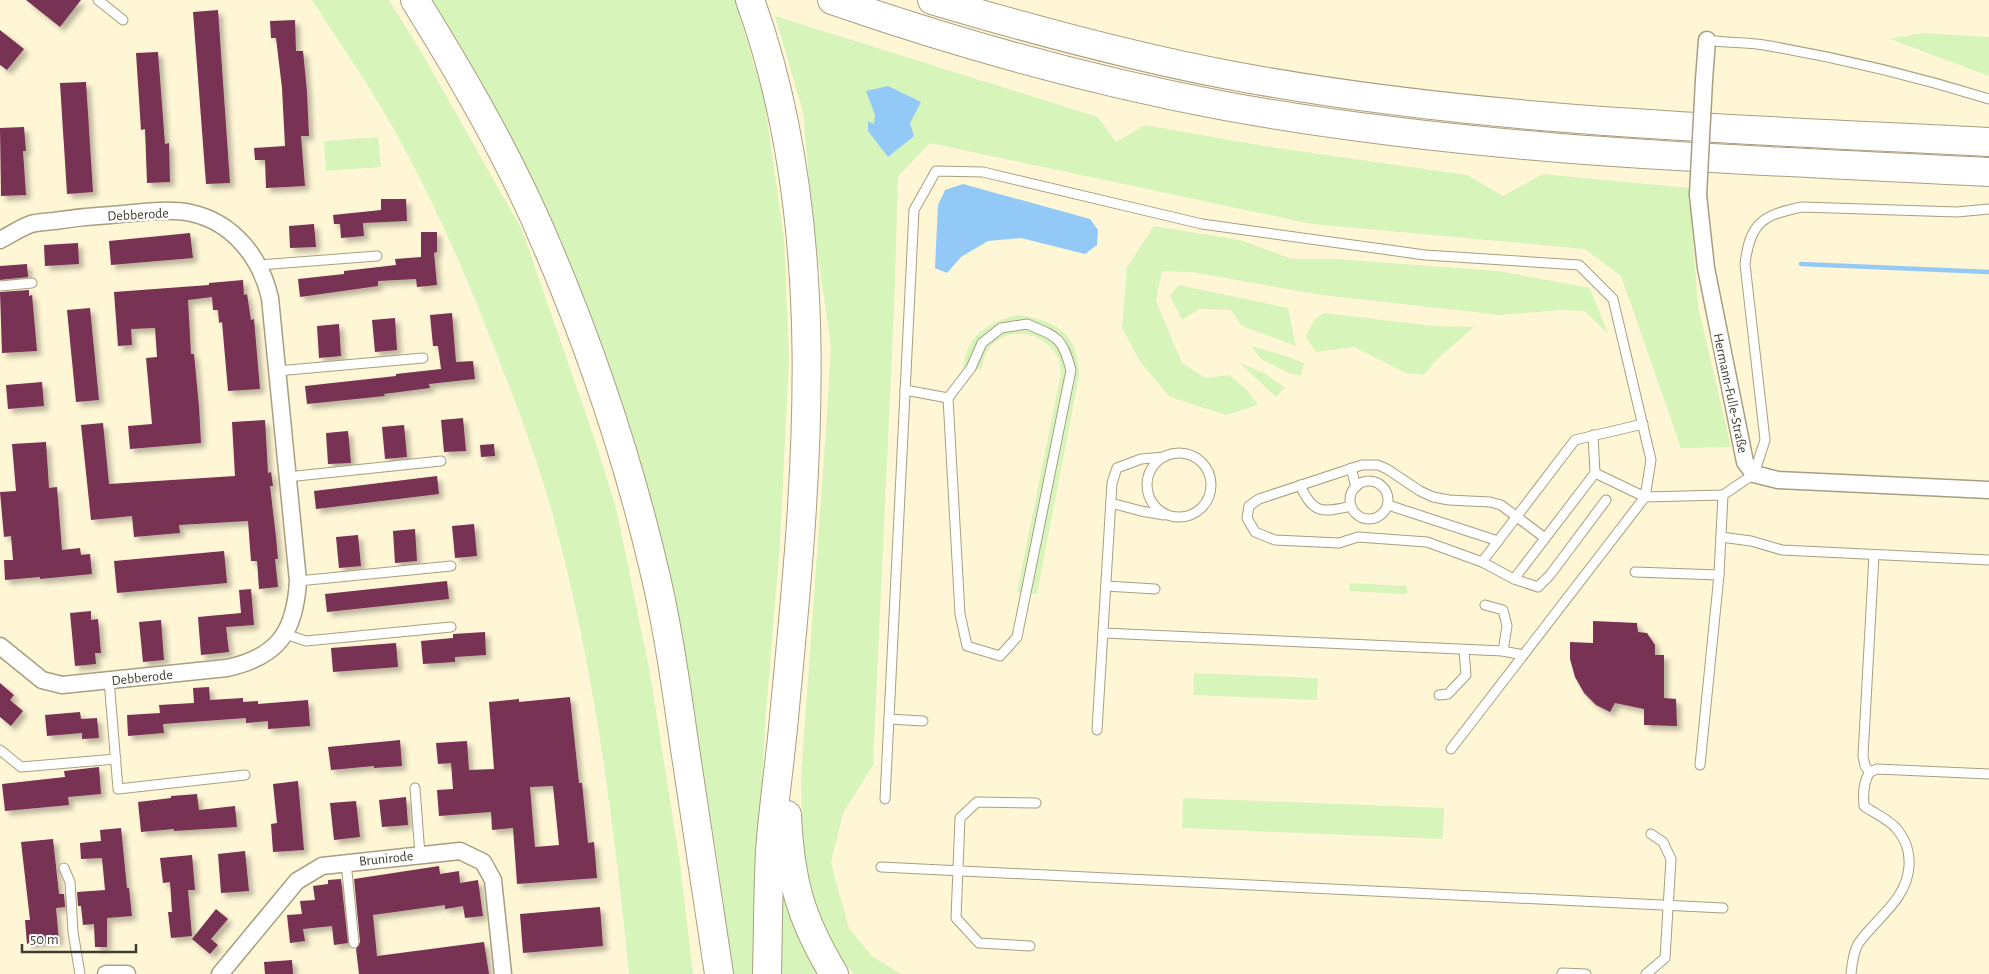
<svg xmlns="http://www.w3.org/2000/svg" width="1989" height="974" font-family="'Alegreya Sans',sans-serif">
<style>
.green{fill:#d7f4bb}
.water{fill:#93c9f7}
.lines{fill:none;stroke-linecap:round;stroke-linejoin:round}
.stream{stroke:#93c9f7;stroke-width:4.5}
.building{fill:#783053;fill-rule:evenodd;filter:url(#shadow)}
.lane-casing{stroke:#a79f81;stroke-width:11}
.street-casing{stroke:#a79f81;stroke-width:19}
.highway-casing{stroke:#a79f81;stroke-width:30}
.lane{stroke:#fff;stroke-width:9}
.street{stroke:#fff;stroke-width:16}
.highway{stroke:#fff;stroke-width:28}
.street-bridge-casing{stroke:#a79f81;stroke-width:19;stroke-linecap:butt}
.street-bridge{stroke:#fff;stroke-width:16}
.labels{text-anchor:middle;stroke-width:5;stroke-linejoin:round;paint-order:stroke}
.street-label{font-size:14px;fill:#403c30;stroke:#fff}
</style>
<defs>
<filter id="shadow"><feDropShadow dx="4.5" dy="4.5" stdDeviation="2.5" flood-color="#0004"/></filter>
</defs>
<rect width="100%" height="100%" fill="#fff6d6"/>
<g class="green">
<path d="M312 0H389L419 48 522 230 597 446 617 512 650 673 680 863 693 974H629C614 824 595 673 556 527 541 468 519 411 497 355 470 284 439 213 403 146 376 95 343 48 312 0Z"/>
<path d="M429 0H735L764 98 784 238 789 359 780 542 765 726 757 886 755 974H732L720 876 701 757 666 580 625 425Z"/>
<path d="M775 16 1098 117 1116 142 1145 125 1270 147 1467 175 1503 196 1543 174 1689 188 1698 306 1731 447 1681 448 1621 276 1585 249 1312 224 930 143 898 176 894 310 873 765 843 813 831 863 849 929 872 956 901 974H854L832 950 803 865 801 776 827 415 831 346 813 222 803 112Z"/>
<path d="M1922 33 1989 37V76L1890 39Z"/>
<path d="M378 137 381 167 326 171 324 141Z"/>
<path d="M1154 226 1240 240 1292 259H1335L1499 271 1590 288 1608 334 1585 311 1563 310 1500 315 1321 295 1191 272 1162 271 1156 301 1182 363 1206 378 1229 375 1247 390 1258 405 1226 415 1170 397 1141 363 1122 328 1127 267Z"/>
<path d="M1179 285 1288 308 1296 346 1242 326 1231 310 1199 309 1182 320 1170 296Z"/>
<path d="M1324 313 1434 326 1474 327 1437 359 1424 375 1406 373 1354 347 1316 352 1306 337 1314 320Z"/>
<path d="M1017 315C1056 320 1079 334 1079 376L1037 594 1017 592 1061 373C1060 368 1060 362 1058 358 1046 332 1008 324 989 348 984 355 983 363 981 370L963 368C967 335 987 323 1017 315Z"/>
<path d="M1251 346 1286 356 1304 363 1301 375 1291 374 1261 359Z"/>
<path d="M1240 363 1266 374 1285 388 1276 397Z"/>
<path d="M1350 583 1407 586V594L1349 591Z"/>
<path d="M1194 673 1318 678 1317 700 1193 695Z"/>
<path d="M1183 798 1444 808 1443 839 1182 828Z"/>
<path d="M783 870 824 974H781Z"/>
</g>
<g class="water">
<path d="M888 86 921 102 910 123 914 136 888 157 868 131V121L874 124 875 115 866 91Z"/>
<path d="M963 184 1090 219 1098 230 1097 245 1085 254 1021 238 988 241 961 257 947 273 935 268 938 205 945 190Z"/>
</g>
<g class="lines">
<path class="stream" d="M1801 264 1989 272"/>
</g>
<g class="building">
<path d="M26 0H81L60 27Z"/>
<path d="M218 10 230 183 206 184 193 12Z"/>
<path d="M295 20 296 51H303L307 92 309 136H301L305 186 266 188 265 160H255L254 148 285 146 282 88 276 38H271L270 21Z"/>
<path d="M0 30 24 49 7 70 0 65Z"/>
<path d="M158 52 165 144 169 143 170 182 147 183 145 129 141 130 136 53Z"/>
<path d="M86 82 93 192 67 194 60 83Z"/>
<path d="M24 127 26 151H23L26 195 1 196 0 128Z"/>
<path d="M381 199H406L407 221 363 223 364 236 341 238 340 224H334L333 215 381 210Z"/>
<path d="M314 224 316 247 290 248 289 226Z"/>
<path d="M421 232H437V252L434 253 437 285 417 287 416 279 378 281V286L300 297 298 279 344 274V271L396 265 395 259 421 257Z"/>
<path d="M190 233 193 258 111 265 109 241Z"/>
<path d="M78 243 79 264 45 266 44 245Z"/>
<path d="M27 264 28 277 0 280V266Z"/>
<path d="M243 280 244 295 247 294 251 320 254 319 260 389 228 391 222 322 219 323 218 310H213L212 297 188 300 191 354H194L199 407 201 443 130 449 128 426 152 424 146 358 157 357 155 328 131 329 132 345 118 346 114 292 209 285V283Z"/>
<path d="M29 290V296L32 295 37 351 2 353 0 292Z"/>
<path d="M90 308 99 400 76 402 67 310Z"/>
<path d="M452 313 456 362 473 361 475 379 429 384 430 388 384 394 385 396 307 404 305 386 396 376V374L441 369 438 346H433L430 315Z"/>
<path d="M395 318 397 350 375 352 372 320Z"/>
<path d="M339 324 341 356 319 358 317 326Z"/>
<path d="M42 382 44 406 8 409 6 385Z"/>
<path d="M463 418 466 451 444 452 441 420Z"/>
<path d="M265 420 268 473 271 472 273 486H270L276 537 278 559H275L278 587 259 589 257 561H251L248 521 179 525 180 533 134 537 132 516 91 520 81 425 103 423 109 484 235 476 232 422Z"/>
<path d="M404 425 407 457 385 459 382 427Z"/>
<path d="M348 431 351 463 328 464 326 433Z"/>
<path d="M46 442 49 488 57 487 62 550 80 548 81 555 90 554 92 574 40 579V577L5 580 4 560H13L11 536 4 537 0 492 16 491 12 444Z"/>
<path d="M494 444 495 456 481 457 480 445Z"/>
<path d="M437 476 439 494 316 509 314 491Z"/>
<path d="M474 524 477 556 455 558 452 526Z"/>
<path d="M415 529 417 561 395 563 393 531Z"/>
<path d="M358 535 361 566 339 568 336 537Z"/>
<path d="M224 551 227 583 117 593 114 561Z"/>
<path d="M447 581 449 599 327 612 325 594Z"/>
<path d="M251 589 254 625 226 627 229 652 201 655 198 617 241 613 239 590Z"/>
<path d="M91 611V620L98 619 101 653H95L96 664 75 666 70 613Z"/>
<path d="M161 620 164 660 143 662 139 622Z"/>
<path d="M1593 621 1637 623 1638 632 1647 633 1655 645V655H1664V698L1676 699 1677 726 1644 725V709L1615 703 1610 712 1596 705 1584 693 1575 677 1570 659V642L1593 643Z"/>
<path d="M485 632 486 655 455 657V662L423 664 421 641 453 638V634Z"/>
<path d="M396 643 398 667 333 672 331 648Z"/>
<path d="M0 683 14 695 10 700 23 711 11 726 0 717Z"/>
<path d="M209 687 210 700 243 698V702L258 701V704L308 700 310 726 268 729V721L246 723V718L163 724 164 733 128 736 127 715 160 713 159 705 194 703 193 688Z"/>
<path d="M570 697 579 783H582L588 843 594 842 597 878 517 884 513 828 492 830 491 812 439 816 437 790 453 789 451 763 438 764 436 743 467 741 469 770 494 769 489 702 519 699V702ZM553 786 559 845 535 847 530 787Z"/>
<path d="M80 712 81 719 97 718 99 738 82 739V733L47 736 45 715Z"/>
<path d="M400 740 402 766 374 768V766L331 770 328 747Z"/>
<path d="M99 767 101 794 68 797 69 805 5 811 2 784 65 777 64 771Z"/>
<path d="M298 781 304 850 273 852 271 824 277 823 273 784Z"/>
<path d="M197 794 199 810 235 806 237 827 174 831V829L141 832 138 802 171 798V796Z"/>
<path d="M406 797 408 825 382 827 379 800Z"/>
<path d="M356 801 360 837 334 840 330 803Z"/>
<path d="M121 828 127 888H129L132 916 107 918V947H95L94 924 83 925 81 906H78L77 892 105 890 102 858 81 859 80 843 101 841 100 830Z"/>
<path d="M53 839 59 894H64L65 907 56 908 59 941 27 944 25 920H30L21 842Z"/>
<path d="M245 851 249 891 221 893 218 854Z"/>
<path d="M192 855 195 890H188L192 936 171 938 168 912H172L170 882 163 883 160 858Z"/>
<path d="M439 866 440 874 459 871 460 883 478 880 483 916 465 918 463 906 445 909V905L373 915 377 956 484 942 489 974H359L356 949 360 942 354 879Z"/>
<path d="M341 879 348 943 334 945 332 926 303 929 305 941 290 943 287 915 302 914 300 901 315 900 313 886 328 884V880Z"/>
<path d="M600 907 603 946 523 953 520 914Z"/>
<path d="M216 909 228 919 211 939 218 945 210 954 192 939Z"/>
<path d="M292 960 293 974H265L264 962Z"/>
</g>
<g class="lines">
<g class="lane-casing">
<g id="lane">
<path d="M98 0 123 20"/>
<path d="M1707 40C1726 43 1745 42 1764 45 1840 58 1915 76 1989 99"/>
<path d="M259 265 377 256"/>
<path d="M0 286 32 283"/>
<path d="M1027 324C1058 337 1062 337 1071 370L1017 637 1000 656 967 646 960 614 948 398 971 368 982 343 1001 328Z"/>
<path d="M277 371 423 358"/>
<path d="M905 390 948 398"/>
<circle cx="1179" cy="485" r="32"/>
<path d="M1351 468 1356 487"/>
<path d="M287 477 441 461"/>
<circle cx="1369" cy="500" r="19"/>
<path d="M1300 485C1313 514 1322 513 1351 506"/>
<path d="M1111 503 1141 511 1164 515"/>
<path d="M1388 505 1498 541"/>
<path d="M1721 537 1751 541 1782 550 1989 560"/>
<path d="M1545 538 1501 505 1490 502 1449 500 1433 497 1420 491 1387 469 1378 465H1362L1259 499 1249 506 1247 518 1255 532 1275 540 1339 543 1358 537 1427 542 1482 562 1514 579 1538 587 1550 575 1606 500"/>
<path d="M1482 562 1575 440 1643 424"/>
<path d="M1635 572 1719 575"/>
<path d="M1514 579 1595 473 1593 435"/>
<path d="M298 581 451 566"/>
<path d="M1106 586 1155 589"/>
<path d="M1103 633 1503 651 1507 626 1503 610 1485 605"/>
<path d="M285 634 306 641 451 627"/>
<path d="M1503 651 1523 655"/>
<path d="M109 680 118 789 245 775"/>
<path d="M1439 695 1448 694 1466 675 1464 651"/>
<path d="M889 719 923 721"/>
<path d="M1097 730 1112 483 1117 468 1141 459 1164 457"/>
<path d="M1451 749 1645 497 1595 473"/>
<path d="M0 750 21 767 116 759"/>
<path d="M1700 765 1719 575 1723 495 1754 474 1765 440 1745 264C1750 222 1763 215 1802 207L1957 212 1989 209"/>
<path d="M1870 772 1865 766 1863 756 1874 555"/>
<path d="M415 788 420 855"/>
<path d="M885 799 914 210 936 171 983 172 1202 224 1425 255 1579 265 1613 299 1651 460 1645 497 1723 495"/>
<path d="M346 862 354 943"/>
<path d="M881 867 1723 908"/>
<path d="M64 868 70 882 73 932 80 974"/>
<path d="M1030 946 979 943 956 918 960 818 977 802 1036 803"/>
<path d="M1562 973 1586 974"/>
<path d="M1646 974 1665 958 1671 859 1663 842 1651 834"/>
<path d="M1851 974C1852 964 1853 953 1858 944 1876 918 1907 900 1909 866 1910 851 1906 840 1896 828 1888 819 1874 813 1864 806 1863 794 1863 782 1870 772L1877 769 1989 774"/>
</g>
</g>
<g class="street-casing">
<g id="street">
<path d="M1704 80 1707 40"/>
<path d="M1698 195 1706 268 1745 462 1754 474 1778 480 1989 490"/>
<path d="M0 240C10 235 20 228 31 224 38 222 46 222 54 221 73 218 92 216 111 215 137 213 166 208 191 213 233 222 261 258 270 298L298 581C295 632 278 657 227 668L62 685 42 680 0 646"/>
<path d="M106 974H127"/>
<path d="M220 974 297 881 322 866 460 851 483 862 493 880 503 974"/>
</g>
</g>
<g class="highway-casing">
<g id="highway">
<path d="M415 0C464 79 511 160 547 246 591 349 627 456 653 565 668 626 676 687 685 749 696 824 708 899 719 974"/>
<path d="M750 0C834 232 806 488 783 728 779 769 773 810 770 851 768 892 768 933 767 974"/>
<path d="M832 0C959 44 1092 81 1225 106 1476 152 1734 159 1989 172"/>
<path d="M932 0C1030 29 1128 56 1229 75 1479 122 1735 129 1989 142"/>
<path d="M787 815C790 880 800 918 834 974"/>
</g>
</g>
<use href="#lane" class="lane"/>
<use href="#street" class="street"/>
<use href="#highway" class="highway"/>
<g class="street-bridge-casing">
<path id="street-bridge" d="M1698 195 1704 80"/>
</g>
<use href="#street-bridge" class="street-bridge"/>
</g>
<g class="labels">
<g class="street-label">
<text transform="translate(138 214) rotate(-3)" y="5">Debberode</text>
<text transform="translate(1731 393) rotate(78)" y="5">Hermann-Fulle-Straße</text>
<text transform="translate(142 677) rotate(-6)" y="5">Debberode</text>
<text transform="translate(386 858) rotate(-6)" y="5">Brunirode</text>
</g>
</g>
<path d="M22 944v8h114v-8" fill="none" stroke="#403c30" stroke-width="2.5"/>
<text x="30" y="944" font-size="15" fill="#403c30" stroke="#ffffff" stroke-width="4" paint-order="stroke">50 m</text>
</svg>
